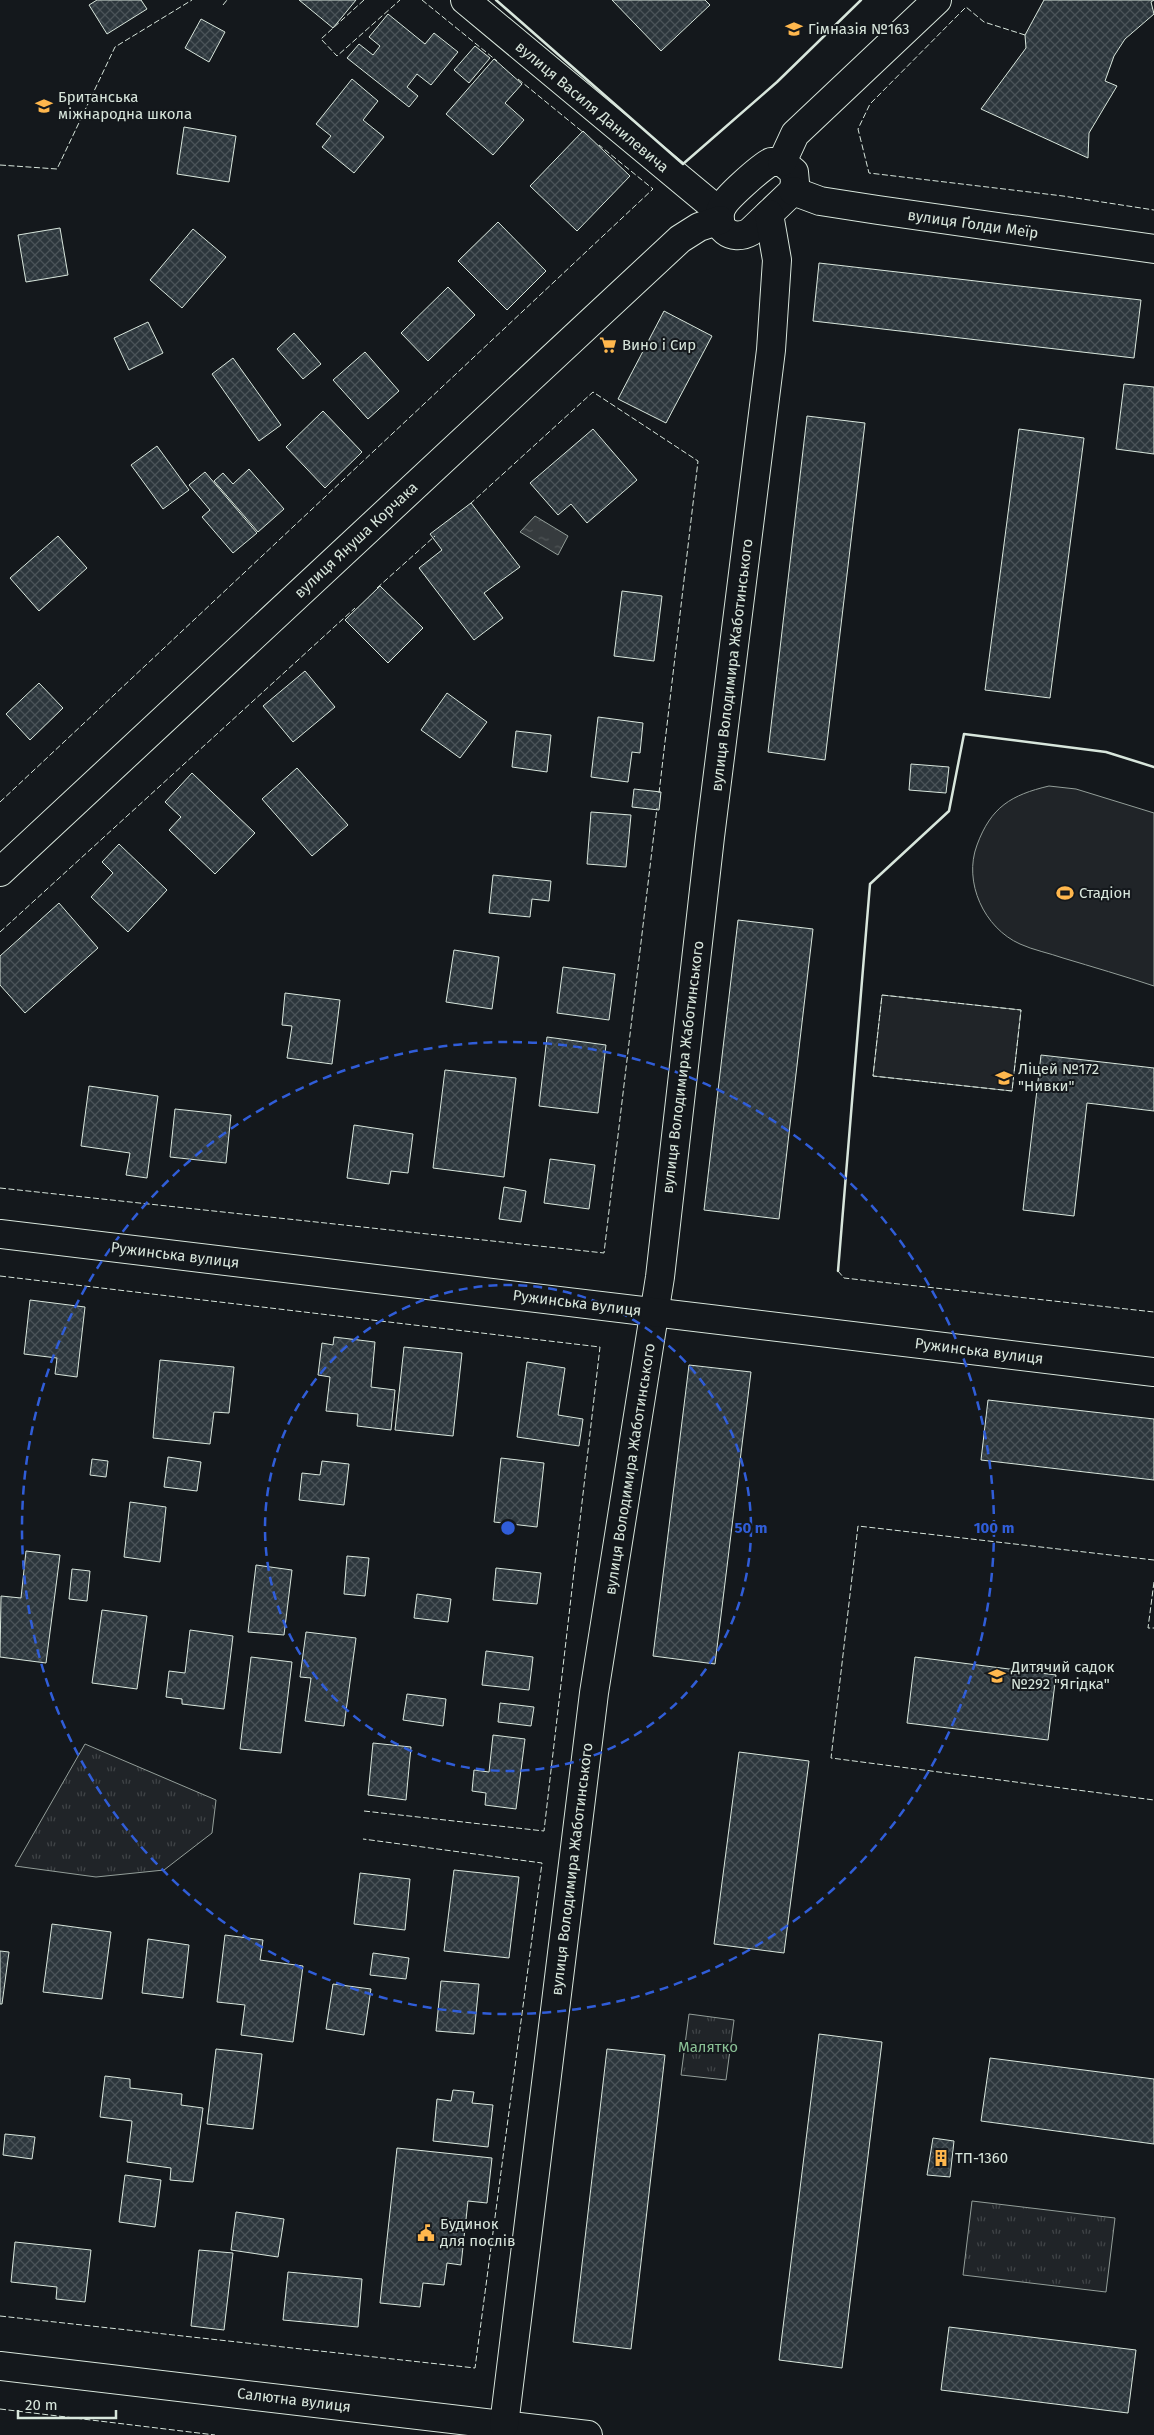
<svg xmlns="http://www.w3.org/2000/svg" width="1154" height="2435" font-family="'Fira Sans',sans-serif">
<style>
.grass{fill:url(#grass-tufts);stroke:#939e99}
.pitch{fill:#202428;stroke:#939e99}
.water{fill:url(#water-ripples);stroke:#939e99}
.building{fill:url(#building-cross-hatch);stroke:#d8e6dc}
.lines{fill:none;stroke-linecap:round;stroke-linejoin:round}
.street-casing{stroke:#d8e6dc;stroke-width:30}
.secondary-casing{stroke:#d8e6dc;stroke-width:30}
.street{stroke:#14181c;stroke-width:28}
.secondary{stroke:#14181c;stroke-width:28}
.fence{stroke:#d8e6dc;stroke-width:1;stroke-dasharray:6 2.5;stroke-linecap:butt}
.wall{stroke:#d8e6dc;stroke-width:2.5}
.ring{fill:none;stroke:#305dd8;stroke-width:2.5;stroke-dasharray:9 6}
.labels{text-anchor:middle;stroke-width:4;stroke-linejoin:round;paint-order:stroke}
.poi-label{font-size:15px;fill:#d8e6dc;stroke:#14181c;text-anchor:start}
.street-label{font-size:15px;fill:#d8e6dc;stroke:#14181c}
.park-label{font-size:15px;fill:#8ac095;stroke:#14181c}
.centre{fill:#305dd8;stroke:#14181c;stroke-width:2.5}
.ring-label{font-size:15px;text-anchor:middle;font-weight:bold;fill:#305dd8;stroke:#14181c;stroke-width:4;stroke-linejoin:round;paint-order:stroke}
</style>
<defs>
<pattern id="grass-tufts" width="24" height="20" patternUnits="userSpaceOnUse" patternTransform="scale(1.25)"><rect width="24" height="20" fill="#202428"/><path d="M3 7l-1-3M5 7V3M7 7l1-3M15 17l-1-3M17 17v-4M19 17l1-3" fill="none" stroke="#404447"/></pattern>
<pattern id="water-ripples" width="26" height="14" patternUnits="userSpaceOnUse" patternTransform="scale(1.25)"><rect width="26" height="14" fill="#363b3e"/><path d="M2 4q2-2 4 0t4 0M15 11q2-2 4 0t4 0" fill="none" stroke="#525759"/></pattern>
<pattern id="building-cross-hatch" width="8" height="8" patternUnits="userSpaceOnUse" patternTransform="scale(1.25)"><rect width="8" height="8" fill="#2c363c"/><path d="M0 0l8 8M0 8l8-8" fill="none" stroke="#4a5358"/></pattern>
</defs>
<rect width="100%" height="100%" fill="#14181c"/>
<g class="grass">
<path d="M85 1744 216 1800 212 1833 164 1870 96 1877 15 1866Z"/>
<path d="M689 2014 734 2020 726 2080 681 2075Z"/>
<path d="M972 2201 1115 2218 1106 2292 963 2275Z"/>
</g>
<g class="pitch">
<path d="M1049 786 1076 789 1154 813V986C1124 976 1093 967 1063 958 1049 953 1033 950 1020 944 984 928 963 882 977 845 991 807 1011 795 1049 786Z"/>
<path d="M882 995 1021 1010 1012 1091 873 1076Z"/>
</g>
<path class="water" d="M535 516 568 536 558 555 520 532Z"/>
<g class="building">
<path d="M97 0H141L147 9 107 34 89 5Z"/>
<path d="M299 0H356L333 28Z"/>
<path d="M612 0H705L710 5 661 51Z"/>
<path d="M1044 0H1154L1151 2 1154 14 1125 39 1114 56 1105 81 1117 86 1089 133 1088 158 981 109 1026 48 1025 35Z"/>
<path d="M388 14 425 44 434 33 458 52 431 85 417 74 407 87 418 96 409 107 347 58 359 44 373 55 380 46 369 37Z"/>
<path d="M201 19 225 32 209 62 185 48Z"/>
<path d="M475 46 490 58 469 83 454 70Z"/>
<path d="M494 59 522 84 505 103 524 120 493 155 446 114Z"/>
<path d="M352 79 378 101 363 120 384 137 354 173 322 147 331 136 316 124Z"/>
<path d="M184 127 236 136 229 182 177 174Z"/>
<path d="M583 131 630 176 577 231 530 186Z"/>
<path d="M498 222 546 271 507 310 458 261Z"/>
<path d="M60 228 68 275 26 282 18 235Z"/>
<path d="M193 229 226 257 182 308 150 280Z"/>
<path d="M819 263 1141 300 1134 358 813 321Z"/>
<path d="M448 287 475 315 428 361 401 333Z"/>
<path d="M664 311 712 336 666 423 618 399Z"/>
<path d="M148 322 163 353 129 370 114 338Z"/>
<path d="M294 333 321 364 303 379 277 349Z"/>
<path d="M365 352 399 391 368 419 333 380Z"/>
<path d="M233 358 281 425 259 441 212 374Z"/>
<path d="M1124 384 1154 387V454L1116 449Z"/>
<path d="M323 411 362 452 325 488 286 447Z"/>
<path d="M807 416 865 423 825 760 768 752Z"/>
<path d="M593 429 637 480 587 523 571 504 558 515 530 483Z"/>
<path d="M1019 429 1084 438 1050 698 985 690Z"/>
<path d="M157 446 189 490 163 509 131 465Z"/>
<path d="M249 469 284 509 258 532 214 481 223 473 233 484Z"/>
<path d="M205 472 257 533 233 553 202 517 210 510 189 485Z"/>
<path d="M471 503 520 567 484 593 503 618 474 640 419 568 442 550 430 534Z"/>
<path d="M58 536 87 568 39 611 10 578Z"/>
<path d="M380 586 423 628 388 663 345 620Z"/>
<path d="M622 591 662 596 654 661 614 656Z"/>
<path d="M305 671 335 707 293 742 263 706Z"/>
<path d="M39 683 63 708 30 740 6 714Z"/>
<path d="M447 693 487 722 460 758 421 730Z"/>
<path d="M598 717 643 723 640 753 632 752 628 782 591 777Z"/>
<path d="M516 731 551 735 547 772 512 767Z"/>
<path d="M911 764 949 767 946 793 909 790Z"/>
<path d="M297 768 348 825 312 856 262 799Z"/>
<path d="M192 773 255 833 215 874 169 830 181 817 165 802Z"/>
<path d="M634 789 661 792 659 810 632 807Z"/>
<path d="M591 812 631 815 626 867 587 864Z"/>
<path d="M119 844 167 890 128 932 91 897 113 873 102 862Z"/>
<path d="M493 875 551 881 549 901 532 899 530 917 489 913Z"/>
<path d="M59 903 98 948 25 1013 0 985V956Z"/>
<path d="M738 920 813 929 779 1219 704 1210Z"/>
<path d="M454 950 499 957 492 1009 446 1002Z"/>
<path d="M563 967 615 974 609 1020 557 1013Z"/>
<path d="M285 993 340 1000 332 1064 287 1058 292 1026 282 1025Z"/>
<path d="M547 1037 606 1045 598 1113 539 1106Z"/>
<path d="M1041 1055 1154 1068V1111L1087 1103 1074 1216 1023 1210Z"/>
<path d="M445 1070 516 1078 504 1177 433 1168Z"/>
<path d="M89 1086 158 1096 147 1178 126 1175 130 1153 81 1146Z"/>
<path d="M175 1109 231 1115 226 1163 170 1157Z"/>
<path d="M354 1125 413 1134 408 1173 391 1171 389 1184 347 1178Z"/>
<path d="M550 1159 595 1165 589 1209 544 1203Z"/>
<path d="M504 1187 526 1191 521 1222 499 1219Z"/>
<path d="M30 1300 85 1307 77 1377 55 1374 57 1358 24 1354Z"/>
<path d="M334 1337 375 1342 371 1387 395 1390 391 1430 357 1426 358 1414 326 1411 330 1377 318 1375 322 1343 333 1345Z"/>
<path d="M404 1347 462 1353 453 1436 395 1430Z"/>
<path d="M160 1360 234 1367 229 1413 214 1412 210 1444 153 1438Z"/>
<path d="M527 1362 565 1368 558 1415 583 1419 579 1446 517 1437Z"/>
<path d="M689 1365 751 1372 715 1664 653 1656Z"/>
<path d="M988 1400 1154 1419V1480L981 1460Z"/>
<path d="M168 1457 201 1462 197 1491 164 1487Z"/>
<path d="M501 1458 544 1463 537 1527 494 1522Z"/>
<path d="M92 1459 108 1461 106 1477 90 1475Z"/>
<path d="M322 1461 349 1464 344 1505 299 1500 302 1473 320 1475Z"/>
<path d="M130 1502 166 1507 160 1562 124 1557Z"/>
<path d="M26 1551 60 1555 46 1663 0 1657 1 1596 21 1598Z"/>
<path d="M347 1556 369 1558 365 1596 344 1594Z"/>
<path d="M256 1565 292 1570 284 1635 248 1632Z"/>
<path d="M496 1568 541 1573 537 1604 493 1600Z"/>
<path d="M72 1569 90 1571 87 1601 69 1599Z"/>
<path d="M417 1594 451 1599 448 1622 414 1618Z"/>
<path d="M102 1610 147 1616 137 1689 92 1683Z"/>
<path d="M190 1630 233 1636 224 1709 182 1704V1699L166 1697 169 1671 185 1673Z"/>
<path d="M306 1632 356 1638 344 1726 305 1721 311 1678 300 1677Z"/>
<path d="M486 1651 533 1657 529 1690 482 1685Z"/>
<path d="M251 1657 292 1662 281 1753 240 1749Z"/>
<path d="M915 1657 1056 1675 1048 1740 907 1723Z"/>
<path d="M407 1694 446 1699 443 1726 403 1720Z"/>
<path d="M500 1703 534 1707 531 1726 498 1722Z"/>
<path d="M493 1735 525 1739 516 1809 485 1805 486 1793 472 1791 474 1770 489 1772Z"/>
<path d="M373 1743 411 1747 406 1800 368 1795Z"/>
<path d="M739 1752 809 1761 784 1953 714 1944Z"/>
<path d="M454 1870 519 1877 509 1958 444 1951Z"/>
<path d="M360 1873 410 1879 405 1930 354 1924Z"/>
<path d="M52 1924 111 1932 102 1999 43 1992Z"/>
<path d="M225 1935 263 1940 260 1960 303 1966 293 2042 241 2035 245 2005 217 2002Z"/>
<path d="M148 1939 189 1945 183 1998 142 1993Z"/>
<path d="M0 1951 9 1952 2 2004H0Z"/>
<path d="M373 1953 409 1958 406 1979 370 1975Z"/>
<path d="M441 1981 479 1984 474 2034 436 2031Z"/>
<path d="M333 1984 371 1989 364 2035 326 2029Z"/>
<path d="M819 2034 882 2042 842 2368 779 2360Z"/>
<path d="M216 2049 262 2054 253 2129 207 2124Z"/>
<path d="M607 2049 665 2055 631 2349 573 2342Z"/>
<path d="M990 2058 1154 2079V2144L981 2121Z"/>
<path d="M105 2076 130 2079V2088L182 2094 181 2105 203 2108 193 2182 170 2180 171 2168 127 2162 132 2121 100 2117Z"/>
<path d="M453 2090 474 2092 472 2103 493 2105 488 2147 433 2141 437 2099 451 2101Z"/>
<path d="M5 2134 35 2137 32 2159 3 2155Z"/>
<path d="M933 2138 954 2141 950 2177 927 2175Z"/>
<path d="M397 2148 492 2158 487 2203 468 2201 461 2265 447 2263 444 2285 423 2283 420 2307 380 2303Z"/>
<path d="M125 2175 161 2180 155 2227 119 2222Z"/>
<path d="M236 2212 284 2219 278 2257 231 2250Z"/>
<path d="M15 2242 91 2250 85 2302 56 2299 57 2287 11 2282Z"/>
<path d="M199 2250 233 2253 224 2330 191 2326Z"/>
<path d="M288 2272 362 2279 358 2327 283 2320Z"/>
<path d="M949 2327 1136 2350 1128 2413 941 2390Z"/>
</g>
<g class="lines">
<g class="street-casing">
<g id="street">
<path d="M465 0 720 212"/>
<path d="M771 162H782L794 172 795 183 793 191 750 232C732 242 712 228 722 207 727 197 761 167 771 162Z"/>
<path d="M782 162 795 134 937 0"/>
<path d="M793 191 820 201 878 210 1154 249"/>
<path d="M0 872 680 239 699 227 720 220"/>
<path d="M0 2366 588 2435"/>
<path d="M504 2425 594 1693 660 1277 710 837 771 350 777 260 769 214"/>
</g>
</g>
<g class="secondary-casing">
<path id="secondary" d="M0 1234 1154 1372"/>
</g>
<use href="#street" class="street"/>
<use href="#secondary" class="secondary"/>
<g class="fence">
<path d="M364 0 321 39 337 56 400 0"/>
<path d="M422 0 497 61"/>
<path d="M223 5 227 0"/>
<path d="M1025 35 984 22 966 7 870 104 858 129 869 173 1063 196 1154 210"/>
<path d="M518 79 584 133"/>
<path d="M0 165 57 169 115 47 192 0"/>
<path d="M470 504 593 392 698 461 659 793"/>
<path d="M377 588 435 536"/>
<path d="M0 802 653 189 599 145"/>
<path d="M0 932 355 608"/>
<path d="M882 995 1021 1010 1012 1091 873 1076Z"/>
<path d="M0 1188 604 1253 657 808"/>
<path d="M838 1271 844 1278 1154 1312"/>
<path d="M0 1276 600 1347 544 1831 364 1811"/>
<path d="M1154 1560 858 1526 831 1758 1154 1800"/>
<path d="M1154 1582 1148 1628H1154"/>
<path d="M0 2316 475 2368 542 1863 363 1839"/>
<path d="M0 2409 215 2435"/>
</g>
<g class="wall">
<path d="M496 0 683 164 777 82 861 0"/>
<path d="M838 1271 870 884 949 811 964 734 1106 752 1154 767"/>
</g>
</g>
<g class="ring">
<circle cx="508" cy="1528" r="243"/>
<circle cx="508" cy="1528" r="486"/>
</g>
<defs>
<g id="school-bare" transform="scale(1.35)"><path d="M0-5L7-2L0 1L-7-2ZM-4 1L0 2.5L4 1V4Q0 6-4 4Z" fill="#ffb74d" stroke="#14181c" stroke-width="2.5" paint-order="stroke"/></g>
<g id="supermarket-bare" transform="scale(1.35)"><path d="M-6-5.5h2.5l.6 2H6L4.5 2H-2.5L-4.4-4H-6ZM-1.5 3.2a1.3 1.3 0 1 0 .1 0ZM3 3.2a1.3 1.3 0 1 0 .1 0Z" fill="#ffb74d" stroke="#14181c" stroke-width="2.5" paint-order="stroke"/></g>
<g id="stadium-bare" transform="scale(1.35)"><path d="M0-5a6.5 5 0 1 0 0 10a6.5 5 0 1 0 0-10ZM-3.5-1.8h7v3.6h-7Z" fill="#ffb74d" stroke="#14181c" stroke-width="2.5" paint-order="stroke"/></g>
<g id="building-bare" transform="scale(1.35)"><path d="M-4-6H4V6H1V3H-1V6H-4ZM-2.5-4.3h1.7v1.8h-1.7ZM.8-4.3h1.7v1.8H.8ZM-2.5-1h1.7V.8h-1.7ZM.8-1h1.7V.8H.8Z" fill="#ffb74d" stroke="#14181c" stroke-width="2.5" paint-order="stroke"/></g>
<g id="civic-bare" transform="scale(1.35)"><path d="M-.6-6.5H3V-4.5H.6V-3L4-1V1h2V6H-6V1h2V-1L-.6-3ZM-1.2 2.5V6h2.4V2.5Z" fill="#ffb74d" stroke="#14181c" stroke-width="2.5" paint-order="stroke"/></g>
</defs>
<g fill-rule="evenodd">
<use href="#school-bare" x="794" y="29"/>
<use href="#school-bare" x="44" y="106"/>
<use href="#supermarket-bare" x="608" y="345"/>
<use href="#stadium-bare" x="1065" y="893"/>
<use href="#school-bare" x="1004" y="1078"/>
<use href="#school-bare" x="997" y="1676"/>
<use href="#building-bare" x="941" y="2158"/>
<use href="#civic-bare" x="426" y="2233"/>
</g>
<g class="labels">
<g class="poi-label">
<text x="808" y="34">Гімназія №163</text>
<text x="58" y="102">Британська<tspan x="58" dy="17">міжнародна школа</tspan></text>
<text x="622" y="350">Вино і Сир</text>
<text x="1079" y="898">Стадіон</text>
<text x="1018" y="1074">Ліцей №172<tspan x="1018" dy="17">"Нивки"</tspan></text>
<text x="1011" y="1672">Дитячий садок<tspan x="1011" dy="17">№292 "Ягідка"</tspan></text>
<text x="955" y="2163">ТП-1360</text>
<text x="440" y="2229">Будинок<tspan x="440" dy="17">для послів</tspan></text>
</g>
<g class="street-label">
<text transform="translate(592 107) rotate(40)" y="5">вулиця Василя Данилевича</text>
<text transform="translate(973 224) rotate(8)" y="5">вулиця Ґолди Меїр</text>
<text transform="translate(356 540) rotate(-43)" y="5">вулиця Януша Корчака</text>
<text transform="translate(732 665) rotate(-83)" y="5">вулиця Володимира Жаботинського</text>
<text transform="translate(683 1067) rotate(-83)" y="5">вулиця Володимира Жаботинського</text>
<text transform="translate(175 1255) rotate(7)" y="5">Ружинська вулиця</text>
<text transform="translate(577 1303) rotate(7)" y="5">Ружинська вулиця</text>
<text transform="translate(979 1351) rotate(7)" y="5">Ружинська вулиця</text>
<text transform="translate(630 1469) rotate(-81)" y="5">вулиця Володимира Жаботинського</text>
<text transform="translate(572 1869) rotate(-83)" y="5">вулиця Володимира Жаботинського</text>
<text transform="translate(294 2400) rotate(7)" y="5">Салютна вулиця</text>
</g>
<g class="park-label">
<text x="708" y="2052">Малятко</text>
</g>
</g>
<circle cx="508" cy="1528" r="8" class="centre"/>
<g class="ring-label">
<text x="751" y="1533">50 m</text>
<text x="994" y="1533">100 m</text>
</g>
<path d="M18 2410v8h98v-8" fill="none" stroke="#d8e6dc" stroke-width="2.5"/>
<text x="25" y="2410" font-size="15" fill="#d8e6dc" stroke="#14181c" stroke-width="4" paint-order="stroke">20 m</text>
</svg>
